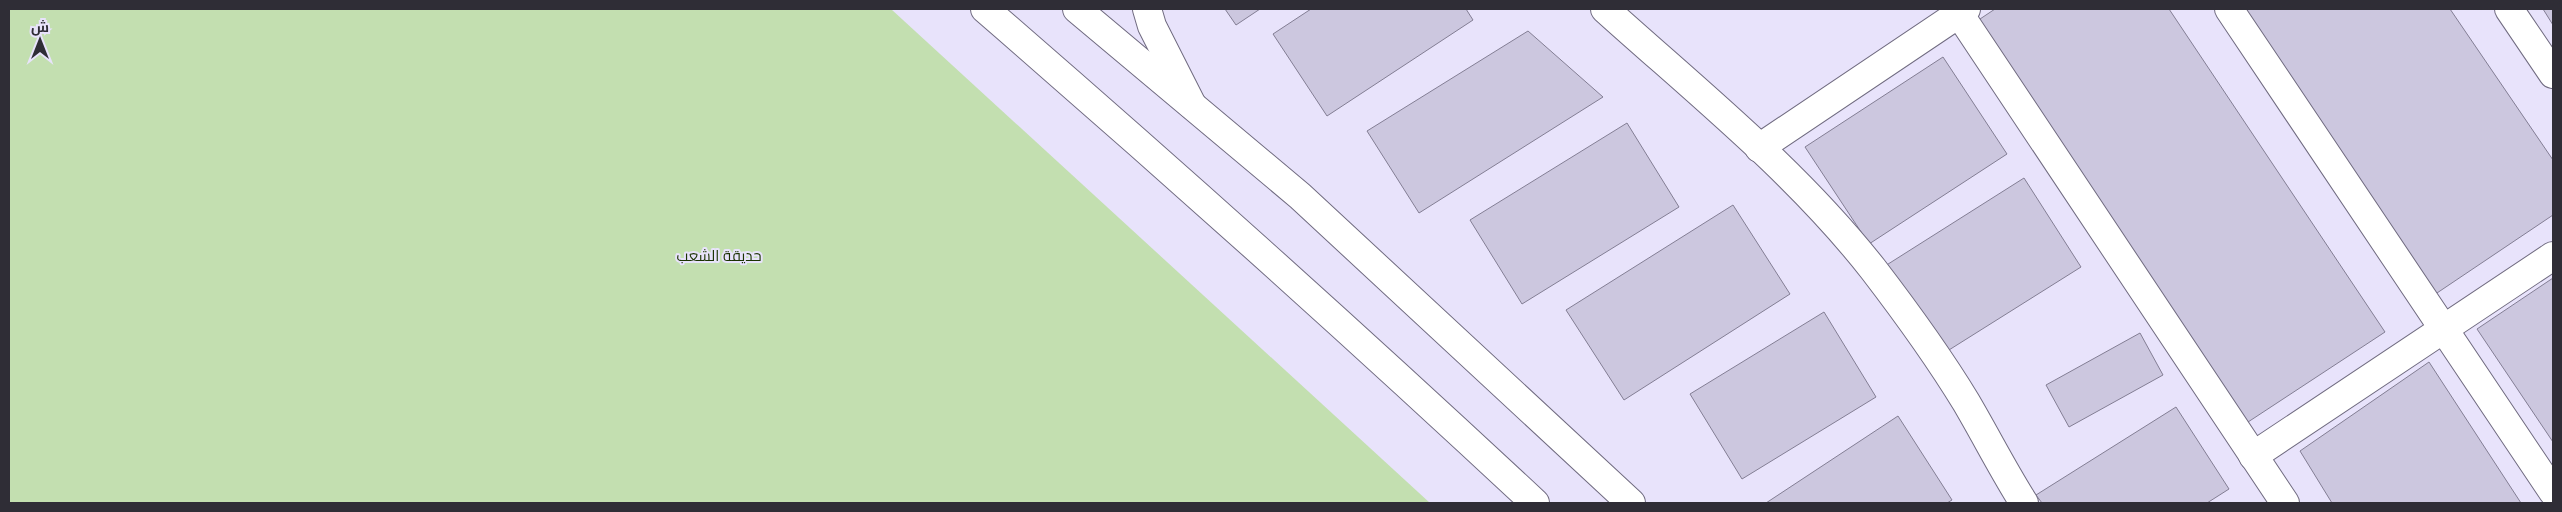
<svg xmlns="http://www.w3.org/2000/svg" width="2562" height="512" font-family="Roboto,Cairo,sans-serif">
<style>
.green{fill:#c3dfb0}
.building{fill:#ccc7df;stroke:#837e94}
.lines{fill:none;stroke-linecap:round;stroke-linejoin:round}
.minor-casing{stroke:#706b80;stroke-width:30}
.major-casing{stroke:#706b80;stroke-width:30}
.minor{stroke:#fff;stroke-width:28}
.major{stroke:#fff;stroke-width:28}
.labels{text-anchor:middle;stroke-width:4;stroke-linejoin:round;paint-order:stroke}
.park-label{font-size:15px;fill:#1a3201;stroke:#e8e3fb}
</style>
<rect width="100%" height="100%" fill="#e8e3fb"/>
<path class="green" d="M9 9H891L1430 503H9Z"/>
<g class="building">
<path d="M1225 9H1260L1236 25Z"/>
<path d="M1311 9H1466L1473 20 1327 116 1273 34Z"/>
<path d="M1995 9H2169L2385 332 2245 424 1977 21Z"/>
<path d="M2239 9H2450L2553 160V215L2434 295Z"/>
<path d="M2543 9H2553V25Z"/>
<path d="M1528 31 1603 97 1419 213 1367 131Z"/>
<path d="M1943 57 2007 154 1869 244 1805 147Z"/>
<path d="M1627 123 1679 207 1522 304 1470 220Z"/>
<path d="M2024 178 2081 267 1941 355 1885 266Z"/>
<path d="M1733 205 1790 294 1624 400 1566 310Z"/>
<path d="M2553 278V442L2477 329Z"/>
<path d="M1824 312 1876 397 1742 479 1690 394Z"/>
<path d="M2140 333 2163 375 2069 427 2046 385Z"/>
<path d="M2429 362 2521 503H2332L2300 451Z"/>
<path d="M2176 407 2229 489 2207 503H2042L2036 495Z"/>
<path d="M1898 416 1952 500 1947 503H1766Z"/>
</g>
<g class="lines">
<g class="minor-casing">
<g id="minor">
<path d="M1147 9 1152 26 1192 105"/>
<path d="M1605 9C1697 92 1796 171 1873 269 1906 312 1938 356 1966 402 1986 436 2003 470 2024 503"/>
<path d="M1956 9 2285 503"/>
<path d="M2229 9 2553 492"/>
<path d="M2509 9 2553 74"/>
<path d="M1759 148 1966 9"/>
<path d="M2253 456 2553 256"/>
</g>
</g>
<g class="major-casing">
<g id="major">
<path d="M985 9C1171 170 1355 335 1535 503"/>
<path d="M1077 9 1300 196 1631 503"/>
</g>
</g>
<use href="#minor" class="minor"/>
<use href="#major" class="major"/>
</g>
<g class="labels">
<g class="park-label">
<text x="719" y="261">حديقة الشعب</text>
</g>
</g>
<rect width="2562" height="512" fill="none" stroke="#2f2d36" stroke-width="20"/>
<g transform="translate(40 40)" stroke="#e8e3fb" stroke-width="4" paint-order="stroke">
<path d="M0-4L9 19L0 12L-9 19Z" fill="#2f2d36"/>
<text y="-8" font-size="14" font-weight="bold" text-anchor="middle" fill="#2f2d36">ش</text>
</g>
</svg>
